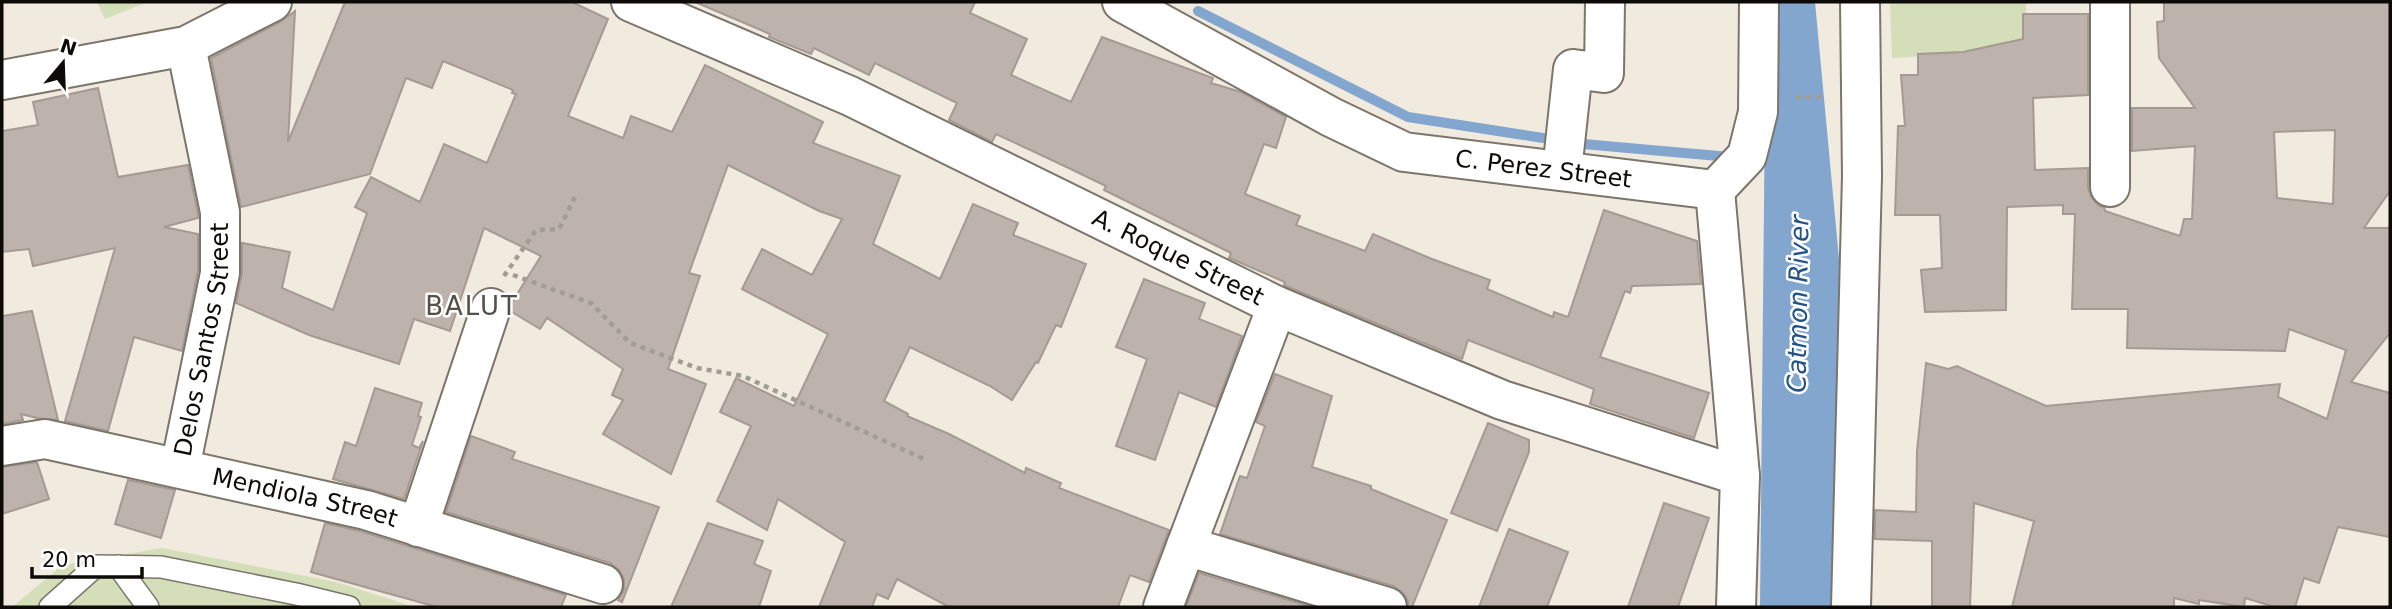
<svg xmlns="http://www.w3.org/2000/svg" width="2392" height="609" font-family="'DejaVu Sans',sans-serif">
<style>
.green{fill:#d4dfb9}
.water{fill:#83a6cf}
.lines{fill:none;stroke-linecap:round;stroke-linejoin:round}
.stream{stroke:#83a6cf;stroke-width:10}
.building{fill:#beb3ac;stroke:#a59a93;stroke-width:2;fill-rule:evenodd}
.lane-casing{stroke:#7b756b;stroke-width:24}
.street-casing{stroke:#7b756b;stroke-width:42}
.path{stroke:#a29d94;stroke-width:4.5;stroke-dasharray:5 5;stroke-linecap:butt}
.lane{stroke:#fff;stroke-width:21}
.street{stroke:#fff;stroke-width:38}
.labels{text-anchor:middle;stroke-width:5;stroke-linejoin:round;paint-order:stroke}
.street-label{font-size:24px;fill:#0d0b08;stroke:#fff}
.water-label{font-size:26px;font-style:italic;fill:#225388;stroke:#fff}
.neighbourhood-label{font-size:26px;letter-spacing:2px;fill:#554f46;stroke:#fff}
</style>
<rect width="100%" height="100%" fill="#f1eadf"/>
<g class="green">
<path d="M97 2H148L105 19Z"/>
<path d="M1890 2H2026L2027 51 1892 58Z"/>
<path d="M162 548 336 582 415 607H12L63 565Z"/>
</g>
<path class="water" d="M1766 2H1815L1842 291 1833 607H1760Z"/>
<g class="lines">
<g class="stream">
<path d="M1198 11 1408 117 1543 138"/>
<path d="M1583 144 1730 157"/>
</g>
</g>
<g class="building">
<path d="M345 2H572L608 19 568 116 623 138 631 116 672 132 705 65 823 122 813 143 900 176 873 244 940 279 973 204 1018 223 1013 235 1086 264 1061 327 1056 325 1038 363 1036 362 1012 400 990 386 910 347 884 401 908 414 907 416 949 434 1025 473 1026 468 1061 483 1059 488 1169 530 1149 582 1130 575 1118 607H949L897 579 888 599 877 594 872 607H819L845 542 778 499 767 530 717 501 751 426 720 412 736 378 794 406 828 334 742 289 762 249 812 275 842 219 819 211 728 165 689 273 700 276 668 369 706 384 671 474 603 434 623 400 612 395 623 369 547 318 540 329 512 312V302L541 256 484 228 450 331 414 319 399 364 309 335 236 303 242 273V243L290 252 282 288 333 310 367 213 355 207 371 177 420 202 444 144 487 163 516 94 512 93 513 90 443 61 432 88 406 78 370 174 241 207 211 58 282 21 295 11 288 142Z"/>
<path d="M695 2H975L970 13 1027 39 1011 75 1071 102 1102 37 1213 78 1211 83 1241 92 1286 117 1276 148 1264 144 1245 194 1300 216 1296 225 1365 251 1373 234 1432 259 1490 280 1487 289 1553 317 1554 312 1568 317 1604 210 1697 241 1701 284 1632 286 1630 293 1625 291 1600 357 1709 393 1694 438 1590 404 1594 389 1468 340 1462 359 1286 286 1284 285 1285 282 1229 258 1231 253 1104 190 1106 186 1056 162 996 134 992 142 949 120 957 103 875 63 869 75 814 48 811 54 769 37 770 34Z"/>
<path d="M2164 2H2390V191L2364 228H2390V333L2351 382 2390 393V537L2338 527 2319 583 2304 578 2295 607H2275L2245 598 2244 607 2199 600V604L2174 598V607H2012L2034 521 1974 503 1970 607H1932V541L1875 539V510L1916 512 1917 451 1926 363 1948 369 1957 366 2046 406 2280 384 2278 397 2327 419 2346 350 2289 329 2285 351 2127 348 2128 309H2072L2075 214H2063V205L2007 207 2006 310 1925 312 1921 270 1942 268 1940 215H1895L1898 126H1905L1901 75H1918V54L1963 52 2023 39V14H2088V95L2033 98 2035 170 2088 168V187L2091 197 2099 206 2104 207 2105 211 2180 236 2184 219H2192L2195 146 2132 151V108H2195L2159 58 2157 22 2164 21ZM2335 130 2333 204 2277 198 2274 132Z"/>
<path d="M98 88 118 177 188 165 198 214V218L164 227 198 234V271L182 351 134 337 108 431 65 421 115 248 33 266 29 249 2 252V131L38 125 33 102Z"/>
<path d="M1144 279 1205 303 1199 319 1242 336 1216 407 1179 392 1155 460 1116 446 1147 359 1116 347Z"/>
<path d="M32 311 58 420 37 418 21 414 23 420 2 424V316Z"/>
<path d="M1275 374 1332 396 1312 467 1371 486V489L1447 520 1412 607H1408V601L1403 593 1393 586 1220 534 1240 476 1247 478 1265 426 1256 422Z"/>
<path d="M375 388 422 403 418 416 421 417 412 445 419 448 423 441 404 499 333 479 345 442 356 446Z"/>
<path d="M1488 423 1529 440V452L1497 531 1451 513Z"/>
<path d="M471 436 515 452 512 459 659 507 622 602 618 600 624 590V579L619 570 610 563 446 512Z"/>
<path d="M37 462 49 499 2 514V467Z"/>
<path d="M128 480 175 490 161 538 115 524Z"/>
<path d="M1664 503 1709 518 1678 607H1628Z"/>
<path d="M325 523 360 531 566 595 561 607H437L311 572Z"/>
<path d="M708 523 763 541 754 564 771 571 759 607H671Z"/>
<path d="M1509 529 1568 552 1547 607H1479Z"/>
<path d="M1199 573 1312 607H1186Z"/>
</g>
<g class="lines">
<g class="lane-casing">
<g id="lane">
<path d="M118 566 148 607"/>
<path d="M50 607 96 566 161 567 296 594 349 607"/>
</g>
</g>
<g class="street-casing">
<g id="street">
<path id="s1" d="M631 2 850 96 1277 306 1502 400 1740 476"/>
<path id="s2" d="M1122 2 1331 117 1404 152 1715 190"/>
<path d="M2110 2V187"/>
<path d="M2 80 186 46 272 2"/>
<path d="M1562 171 1573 69 1604 73 1605 2"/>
<path d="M1715 190 1740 476 1736 607"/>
<path d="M1715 190 1747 156 1758 112 1759 2"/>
<path id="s3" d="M2 446 45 439 366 510 603 584"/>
<path id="s4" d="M180 468 220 273V212L186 46"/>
<path d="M418 527 491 308"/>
<path d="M1186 546 1387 607"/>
<path d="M1163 607 1277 306"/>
<path d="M1851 607 1862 176 1860 2"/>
</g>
</g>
<g class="path">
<path d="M1796 97H1823"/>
<path d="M513 275 591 303 630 343 697 368 743 376 926 460"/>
<path d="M504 276 536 230 559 229 575 197"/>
</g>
<use href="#lane" class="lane"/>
<use href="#street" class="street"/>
</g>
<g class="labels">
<g class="street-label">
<text dy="8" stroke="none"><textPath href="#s2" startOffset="460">C. Perez Street</textPath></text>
<text dy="8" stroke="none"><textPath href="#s1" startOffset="604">A. Roque Street</textPath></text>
<text dy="8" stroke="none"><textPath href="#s4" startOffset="131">Delos Santos Street</textPath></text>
<text dy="8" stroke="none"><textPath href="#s3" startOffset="310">Mendiola Street</textPath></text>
</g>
<g class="water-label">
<text transform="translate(1798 304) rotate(-89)" y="9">Catmon River</text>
</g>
<g class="neighbourhood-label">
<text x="472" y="315">BALUT</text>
</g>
</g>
<rect width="2392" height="609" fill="none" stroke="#0d0b08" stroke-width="7"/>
<g transform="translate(63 63) rotate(19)" stroke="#ffffff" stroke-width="5" paint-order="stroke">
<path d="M0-5L12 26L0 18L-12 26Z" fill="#0d0b08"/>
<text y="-10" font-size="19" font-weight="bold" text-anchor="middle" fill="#0d0b08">N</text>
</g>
<path d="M32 567v10h110v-10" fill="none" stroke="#0d0b08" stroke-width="3.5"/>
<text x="42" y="567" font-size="21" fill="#0d0b08" stroke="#ffffff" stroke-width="5" paint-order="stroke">20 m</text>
</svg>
